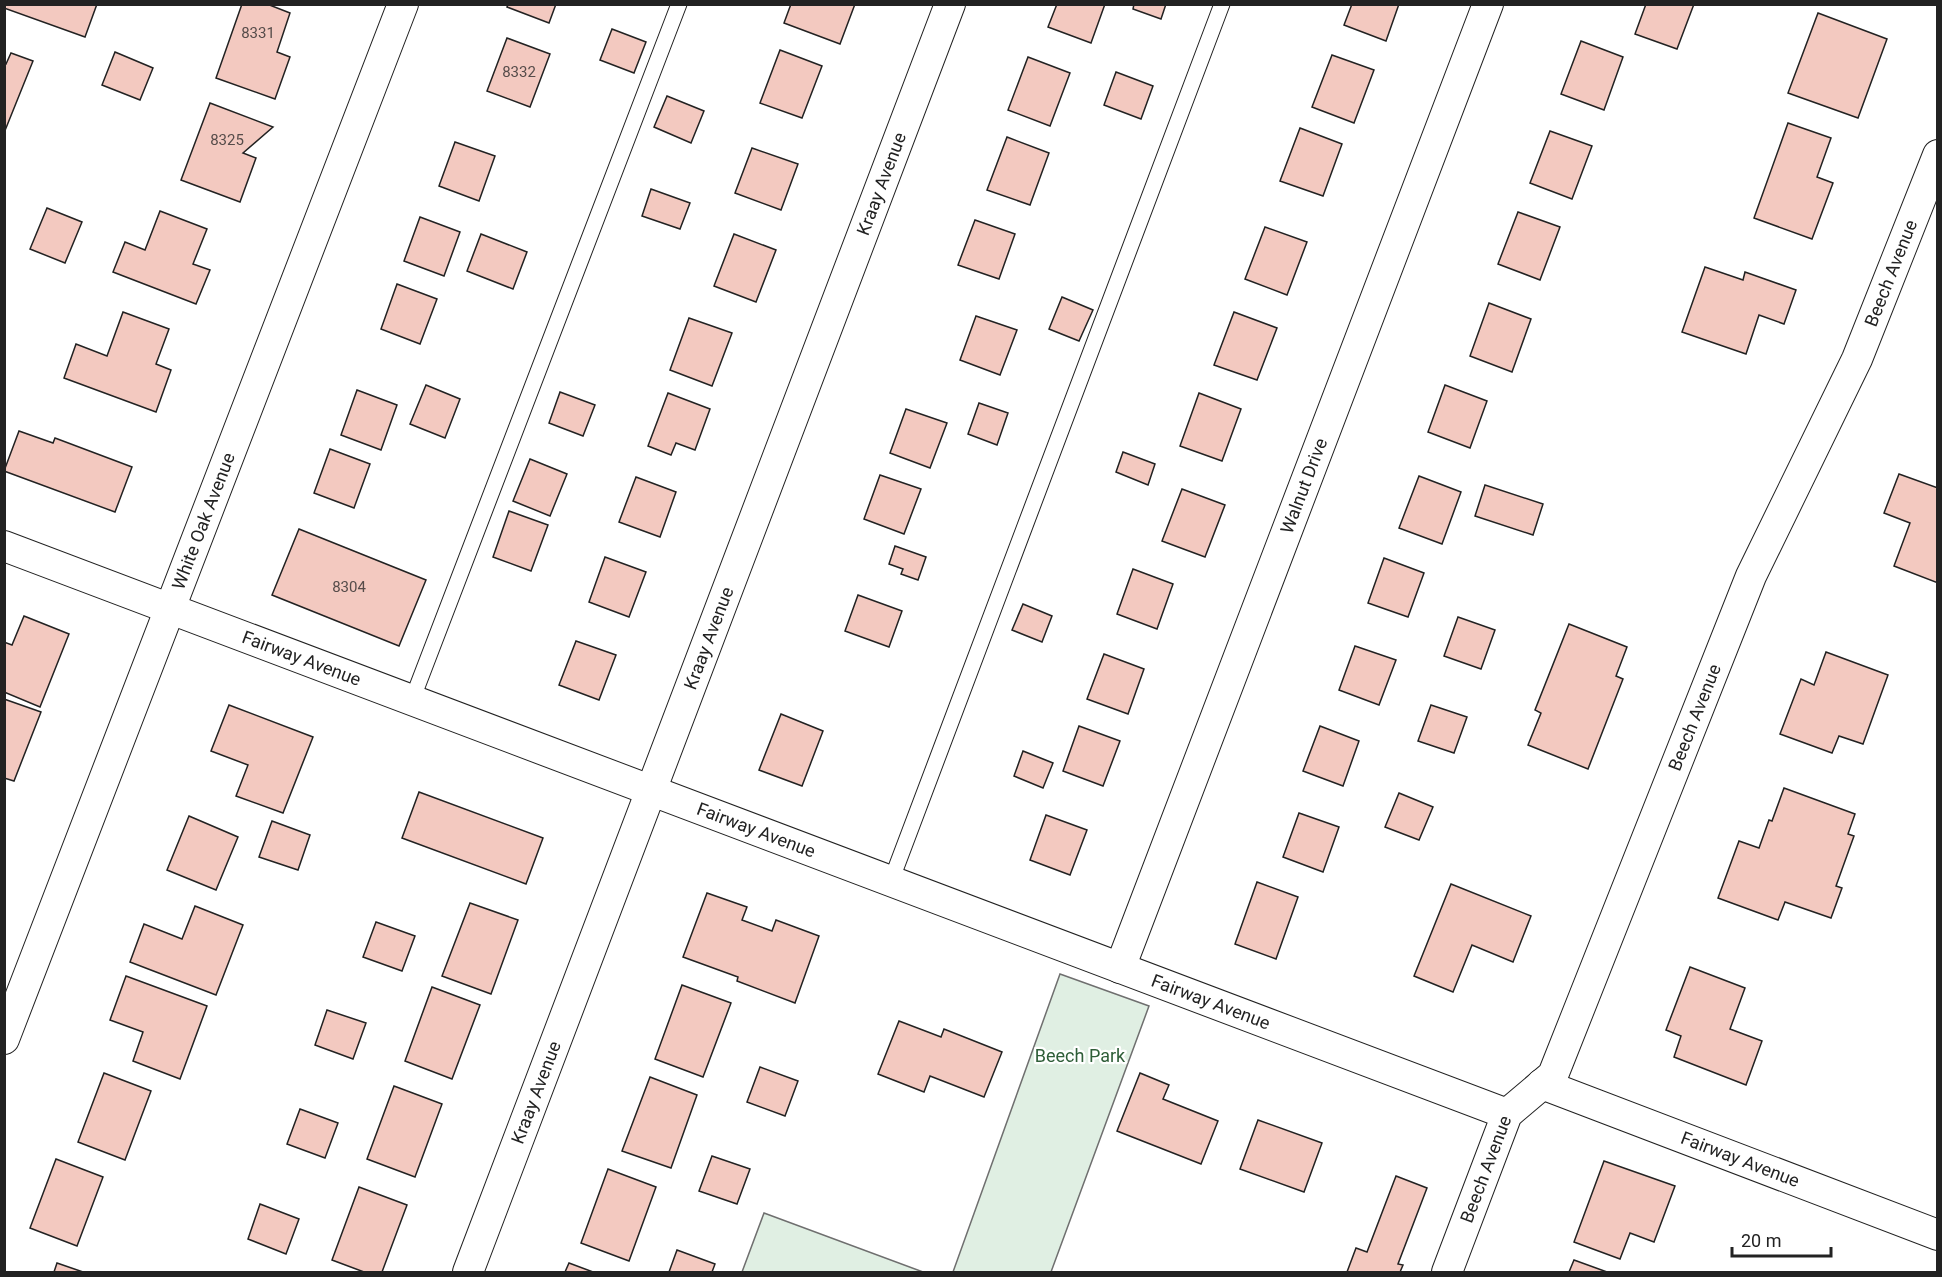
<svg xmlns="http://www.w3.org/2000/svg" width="1942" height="1277" font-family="Roboto,sans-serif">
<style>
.green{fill:#e0efe3;stroke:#6f6f6f;stroke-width:1.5}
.building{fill:#f3c9c0;stroke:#222;stroke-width:1.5}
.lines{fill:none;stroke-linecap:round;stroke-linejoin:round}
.lane-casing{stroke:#222;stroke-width:17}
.street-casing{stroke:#222;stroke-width:32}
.lane{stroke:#fff;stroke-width:15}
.street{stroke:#fff;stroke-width:30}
.labels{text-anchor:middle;stroke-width:4.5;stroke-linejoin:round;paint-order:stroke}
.number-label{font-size:15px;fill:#564c4a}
.street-label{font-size:18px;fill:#222;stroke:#fff}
.park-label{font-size:18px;fill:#2f5e38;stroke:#fff}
</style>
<rect width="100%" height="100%" fill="#fff"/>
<g class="green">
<path d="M1060 974 1149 1006 1051 1272H953Z"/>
<path d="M764 1213 923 1272H742Z"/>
</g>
<g class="building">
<path d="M4 4H97L85 37 4 8Z"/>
<path d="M242 4H267L290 13 277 52 290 57 275 99 216 78Z"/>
<path d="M508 4H556L549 23 507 7Z"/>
<path d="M791 4H855L840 44 784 23Z"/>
<path d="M1057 4H1105L1091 43 1048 27Z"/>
<path d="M1134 4H1166L1161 19 1133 9Z"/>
<path d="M1352 4H1399L1386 41 1344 25Z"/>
<path d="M1646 4H1694L1677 49 1635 34Z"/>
<path d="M1818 13 1887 39 1858 118 1788 93Z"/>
<path d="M612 29 646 42 634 73 600 60Z"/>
<path d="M507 38 550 54 530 107 487 91Z"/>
<path d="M1581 41 1623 57 1604 110 1561 94Z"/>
<path d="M780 50 822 66 802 118 760 103Z"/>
<path d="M115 52 153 68 140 100 102 85Z"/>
<path d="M11 53 33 61 4 133V63L6 64Z"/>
<path d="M1332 55 1374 70 1354 123 1312 107Z"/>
<path d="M1028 57 1070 73 1050 126 1008 110Z"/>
<path d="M1116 72 1153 86 1141 119 1104 105Z"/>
<path d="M667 96 704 111 691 143 654 127Z"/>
<path d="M210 103 273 127 243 153 256 158 240 202 181 180Z"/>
<path d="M1788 123 1831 138 1817 177 1833 183 1812 239 1754 218Z"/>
<path d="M1300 128 1342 144 1323 196 1280 181Z"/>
<path d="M1550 131 1592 146 1572 199 1530 183Z"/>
<path d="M1007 137 1049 153 1030 205 987 190Z"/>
<path d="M455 142 495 156 479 201 439 186Z"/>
<path d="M752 148 798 164 781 210 735 193Z"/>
<path d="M651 189 690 203 680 229 642 216Z"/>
<path d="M47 208 82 222 65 263 30 249Z"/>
<path d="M160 211 207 229 193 264 210 270 196 304 113 272 125 242 145 250Z"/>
<path d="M1518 212 1560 227 1540 280 1498 264Z"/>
<path d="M420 217 460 232 444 276 404 261Z"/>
<path d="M975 220 1015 234 999 279 958 265Z"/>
<path d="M1265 227 1307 242 1287 295 1245 279Z"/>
<path d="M481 234 527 252 513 289 467 271Z"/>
<path d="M734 234 776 250 756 302 714 286Z"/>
<path d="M1705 267 1743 280 1745 272 1796 290 1784 324 1759 315 1746 354 1682 332Z"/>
<path d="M397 284 437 299 420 344 381 329Z"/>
<path d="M1062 297 1093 310 1079 341 1049 329Z"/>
<path d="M1489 303 1531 319 1512 372 1470 356Z"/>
<path d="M123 312 169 329 156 364 171 370 156 412 64 378 76 344 107 356Z"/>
<path d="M1234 312 1277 328 1257 380 1214 365Z"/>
<path d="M976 316 1017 330 1000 375 960 360Z"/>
<path d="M689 318 732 333 712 386 670 370Z"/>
<path d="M426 385 460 399 445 438 410 424Z"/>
<path d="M1445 385 1487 401 1470 448 1428 432Z"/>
<path d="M357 390 397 405 381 450 341 435Z"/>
<path d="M560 392 595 405 583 436 549 423Z"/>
<path d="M668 393 710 409 695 450 676 443 671 455 648 446Z"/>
<path d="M1199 393 1241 409 1222 461 1180 446Z"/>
<path d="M979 403 1008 413 997 445 968 434Z"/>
<path d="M906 409 947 423 930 468 890 453Z"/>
<path d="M19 431 53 443 55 438 132 467 115 512 4 471Z"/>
<path d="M330 449 370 464 354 508 314 493Z"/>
<path d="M1123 452 1155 464 1148 485 1116 472Z"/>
<path d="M530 459 567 474 550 516 513 501Z"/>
<path d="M1899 474 1938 488V583L1894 566 1910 523 1884 513Z"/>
<path d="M880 475 921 489 904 534 864 519Z"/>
<path d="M1419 476 1461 492 1442 544 1399 528Z"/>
<path d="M636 477 676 492 660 537 619 522Z"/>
<path d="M1485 485 1543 504 1533 535 1475 516Z"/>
<path d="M1182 489 1225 505 1205 557 1162 541Z"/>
<path d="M509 511 548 525 531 571 493 557Z"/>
<path d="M299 529 426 580 399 646 272 595Z"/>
<path d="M895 546 926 557 918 580 901 574 903 569 889 564Z"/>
<path d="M605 557 646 572 629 617 589 602Z"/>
<path d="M1384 558 1424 573 1408 617 1368 603Z"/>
<path d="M1133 569 1173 584 1157 629 1117 614Z"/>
<path d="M858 595 902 611 889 647 845 631Z"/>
<path d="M1023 604 1052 616 1042 642 1012 630Z"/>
<path d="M24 616 69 634 40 707 4 692V642L12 645Z"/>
<path d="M1458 617 1495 630 1481 669 1444 656Z"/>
<path d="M1569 624 1627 647 1616 676 1623 679 1588 769 1528 745 1541 713 1535 710Z"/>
<path d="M576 641 616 655 599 700 559 685Z"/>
<path d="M1355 646 1396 660 1379 705 1339 690Z"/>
<path d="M1826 652 1888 675 1863 744 1839 736 1832 753 1780 734 1801 679 1814 685Z"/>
<path d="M1104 654 1144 669 1128 714 1087 699Z"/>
<path d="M4 699 41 712 14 781 4 778Z"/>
<path d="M229 705 313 737 283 813 236 796 248 765 211 751Z"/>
<path d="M1431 705 1467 717 1454 753 1418 741Z"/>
<path d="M781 714 823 731 802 786 759 770Z"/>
<path d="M1079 726 1120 741 1103 786 1063 771Z"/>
<path d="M1320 726 1359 741 1343 786 1303 771Z"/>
<path d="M1023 751 1053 763 1043 788 1014 776Z"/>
<path d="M1784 788 1855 814 1848 834 1854 836 1836 886 1842 888 1831 918 1785 902 1778 920 1718 898 1739 841 1759 848 1769 820 1772 821Z"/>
<path d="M419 792 543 838 526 884 402 838Z"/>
<path d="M1399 793 1433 807 1419 840 1385 827Z"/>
<path d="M1299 813 1339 827 1323 872 1283 857Z"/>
<path d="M1046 815 1087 830 1070 875 1030 860Z"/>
<path d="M189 816 238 837 216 890 167 870Z"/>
<path d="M272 821 310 835 298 870 259 857Z"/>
<path d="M1257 882 1298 897 1276 959 1235 944Z"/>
<path d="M1451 884 1531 916 1513 962 1472 945 1453 992 1414 976Z"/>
<path d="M707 893 747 907 742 920 772 931 776 920 819 936 795 1003 737 981 738 977 683 957Z"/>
<path d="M470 903 518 920 491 994 442 976Z"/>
<path d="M195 906 243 925 216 995 130 962 144 924 182 939Z"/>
<path d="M376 922 415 936 402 971 363 957Z"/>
<path d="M1690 967 1745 988 1730 1029 1762 1041 1746 1085 1674 1057 1681 1036 1666 1030Z"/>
<path d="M126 976 207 1006 180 1079 133 1061 143 1032 110 1020Z"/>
<path d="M682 985 731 1003 703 1077 655 1059Z"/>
<path d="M432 987 480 1005 452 1079 405 1061Z"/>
<path d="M327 1010 366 1023 353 1059 315 1045Z"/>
<path d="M899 1021 941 1037 944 1029 1002 1052 984 1097 930 1076 924 1092 878 1074Z"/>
<path d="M760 1067 798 1081 785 1116 747 1102Z"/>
<path d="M104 1073 151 1091 125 1160 78 1142Z"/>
<path d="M1140 1073 1169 1085 1163 1099 1218 1121 1201 1164 1117 1131Z"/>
<path d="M650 1077 697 1095 671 1168 622 1151Z"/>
<path d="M394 1086 442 1104 415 1177 367 1159Z"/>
<path d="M300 1109 338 1123 325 1158 287 1144Z"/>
<path d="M1258 1120 1322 1143 1304 1192 1240 1169Z"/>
<path d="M712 1156 750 1169 737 1204 699 1191Z"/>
<path d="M56 1159 103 1177 77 1246 30 1228Z"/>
<path d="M1604 1161 1675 1186 1654 1242 1630 1233 1620 1259 1574 1242Z"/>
<path d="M608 1169 656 1187 629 1261 581 1243Z"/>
<path d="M1396 1176 1427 1188 1398 1264 1403 1265 1400 1272H1347L1356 1248 1367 1252Z"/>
<path d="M359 1187 407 1205 382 1272H364L332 1260Z"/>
<path d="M260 1204 299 1219 286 1254 248 1239Z"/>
<path d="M677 1250 715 1264 712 1272H669Z"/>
<path d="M1574 1260 1607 1272H1569Z"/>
<path d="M57 1263 83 1272H54Z"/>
<path d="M569 1263 593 1272H565Z"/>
</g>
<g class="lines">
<g class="lane-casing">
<g id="lane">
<path d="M412 700 679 4"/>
<path d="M891 881 1222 4"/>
</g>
</g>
<g class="street-casing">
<g id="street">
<path id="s1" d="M4 546 1507 1114"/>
<path id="s2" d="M1120 968 1488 4"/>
<path id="s3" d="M4 1039 403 4"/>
<path id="s4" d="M1542 1084 1938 1235"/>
<path id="s5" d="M468 1272 950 4"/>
<path id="s6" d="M1447 1272 1507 1114 1553 1075 1751 576 1857 359 1938 155"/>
</g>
</g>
<use href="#lane" class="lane"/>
<use href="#street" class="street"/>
</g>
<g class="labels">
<g class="number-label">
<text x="258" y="38">8331</text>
<text x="519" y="77">8332</text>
<text x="227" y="145">8325</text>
<text x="349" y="592">8304</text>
</g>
<g class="street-label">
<text dy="6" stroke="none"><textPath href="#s5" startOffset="1164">Kraay Avenue</textPath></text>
<text dy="6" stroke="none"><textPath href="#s6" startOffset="1100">Beech Avenue</textPath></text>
<text dy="6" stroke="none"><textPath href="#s2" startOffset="516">Walnut Drive</textPath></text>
<text dy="6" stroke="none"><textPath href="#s3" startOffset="555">White Oak Avenue</textPath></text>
<text dy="6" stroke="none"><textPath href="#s5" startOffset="678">Kraay Avenue</textPath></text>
<text dy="6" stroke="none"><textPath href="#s1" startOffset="318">Fairway Avenue</textPath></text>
<text dy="6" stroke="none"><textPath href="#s6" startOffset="614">Beech Avenue</textPath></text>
<text dy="6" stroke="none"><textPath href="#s1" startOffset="804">Fairway Avenue</textPath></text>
<text dy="6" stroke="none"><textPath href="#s1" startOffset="1290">Fairway Avenue</textPath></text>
<text dy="6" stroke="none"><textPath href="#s5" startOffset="192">Kraay Avenue</textPath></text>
<text dy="6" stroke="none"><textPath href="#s4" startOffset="212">Fairway Avenue</textPath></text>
<text dy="6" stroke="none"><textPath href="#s6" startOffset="110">Beech Avenue</textPath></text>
</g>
<g class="park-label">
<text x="1080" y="1062">Beech Park</text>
</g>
</g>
<rect width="1942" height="1277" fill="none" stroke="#222222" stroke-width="12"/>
<path d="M1732 1247v9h99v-9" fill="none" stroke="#222222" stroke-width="3"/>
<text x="1741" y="1247" font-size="18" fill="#222222" stroke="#ffffff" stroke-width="4.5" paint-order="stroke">20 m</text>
</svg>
